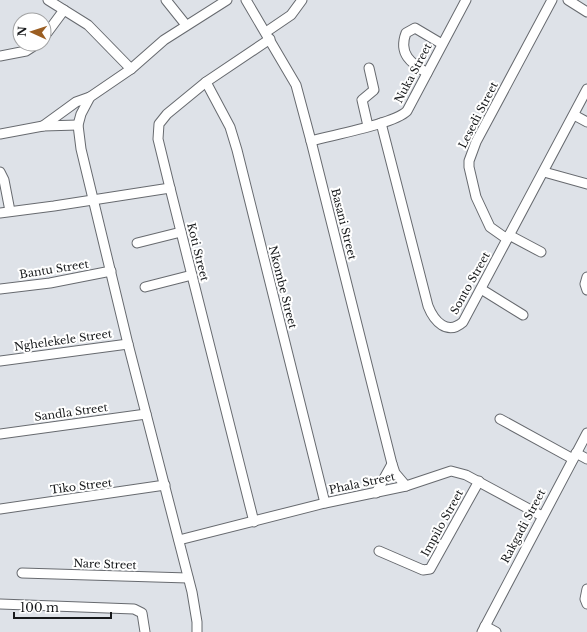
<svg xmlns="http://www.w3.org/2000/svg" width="587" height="632" font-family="'Libre Baskerville',serif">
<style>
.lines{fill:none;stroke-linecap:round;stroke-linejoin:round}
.minor-casing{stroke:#676a6f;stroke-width:11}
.minor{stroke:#fff;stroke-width:9}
.labels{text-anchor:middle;stroke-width:4;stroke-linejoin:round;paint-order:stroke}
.street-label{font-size:11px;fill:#17191b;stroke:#fff}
</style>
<rect width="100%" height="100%" fill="#dee2e8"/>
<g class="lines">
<g class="minor-casing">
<g id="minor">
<path d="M48 0 88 25 131 69"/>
<path d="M166 0 186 25"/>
<path d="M246 0 296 85 311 141 392 464 395 473 406 486"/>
<path d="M568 0 587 12"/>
<path d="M266 32 291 15 302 0"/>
<path d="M44 37 64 10"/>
<path d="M0 56 26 51 37 44"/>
<path d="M427 73C411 63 398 54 406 33L415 28 442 44"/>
<path d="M206 82 230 127 237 150 325 503"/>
<path d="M574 115 587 122"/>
<path d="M381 123 428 306C434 321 447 336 463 322L587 89"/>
<path d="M43 126 76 102 90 97"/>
<path d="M368 126 362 100 374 90 369 68"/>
<path d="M0 134 43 126 78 125"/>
<path d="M311 141C332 135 394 124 407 111L466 0"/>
<path d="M0 172 4 180 10 211"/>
<path d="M544 172 587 184"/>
<path d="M0 213 54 206 170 188"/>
<path d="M509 235 541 252"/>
<path d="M507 239 490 227 476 197 469 167V161L476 142 552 0"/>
<path d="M137 243 181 232"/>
<path d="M587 277 585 284 587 290"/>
<path d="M145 287 192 275"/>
<path d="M0 289 50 283 111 271"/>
<path d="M481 289 523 315"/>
<path d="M0 361 128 344"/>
<path d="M500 419 573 459"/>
<path d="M0 434 146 414"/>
<path d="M576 453 587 459"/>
<path d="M376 493 392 464"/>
<path d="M0 509 165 485"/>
<path d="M254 522 170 188 158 139 159 124 167 114 206 82 270 39"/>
<path d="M179 540 325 503 406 486 451 471 466 475 542 516"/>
<path d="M379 551 423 570 430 569 479 481"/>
<path d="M22 573 188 578"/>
<path d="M587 589 585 599 587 604"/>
<path d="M0 604 134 609 142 613 145 632"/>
<path d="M485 626 496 632"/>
<path d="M197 632V622L192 592 128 344 81 149 78 125 81 114 90 97 131 69 164 40 227 0"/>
<path d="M482 632 587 433"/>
</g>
</g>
<use href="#minor" class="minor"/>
</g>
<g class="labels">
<g class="street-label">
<text transform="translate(413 73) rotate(-62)" y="4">Nuka Street</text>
<text transform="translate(478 115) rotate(-63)" y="4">Lesedi Street</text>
<text transform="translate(344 224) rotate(76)" y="4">Basani Street</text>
<text transform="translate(198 252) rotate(76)" y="4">Koti Street</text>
<text transform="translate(54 269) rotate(-9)" y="4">Bantu Street</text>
<text transform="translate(470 283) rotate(-61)" y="4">Sonto Street</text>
<text transform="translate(283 287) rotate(76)" y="4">Nkombe Street</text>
<text transform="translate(63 340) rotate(-8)" y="4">Nghelekele Street</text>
<text transform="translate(71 412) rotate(-8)" y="4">Sandla Street</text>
<text transform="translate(362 483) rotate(-12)" y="4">Phala Street</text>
<text transform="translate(81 486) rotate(-7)" y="4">Tiko Street</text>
<text transform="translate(442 523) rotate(-61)" y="4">Impilo Street</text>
<text transform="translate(523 526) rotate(-62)" y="4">Rakgadi Street</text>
<text transform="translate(105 564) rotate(2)" y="4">Nare Street</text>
</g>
</g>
<g transform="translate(32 32) rotate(273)"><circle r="19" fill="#ffffff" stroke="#a2a3a4"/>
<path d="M0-3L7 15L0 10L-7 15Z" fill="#9b5e22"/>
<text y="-6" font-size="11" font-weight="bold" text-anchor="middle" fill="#17191b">N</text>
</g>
<path d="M14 612v6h97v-6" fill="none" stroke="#17191b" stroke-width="2"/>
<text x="20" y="612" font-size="12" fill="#17191b" stroke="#ffffff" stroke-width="3" paint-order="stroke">100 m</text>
</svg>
